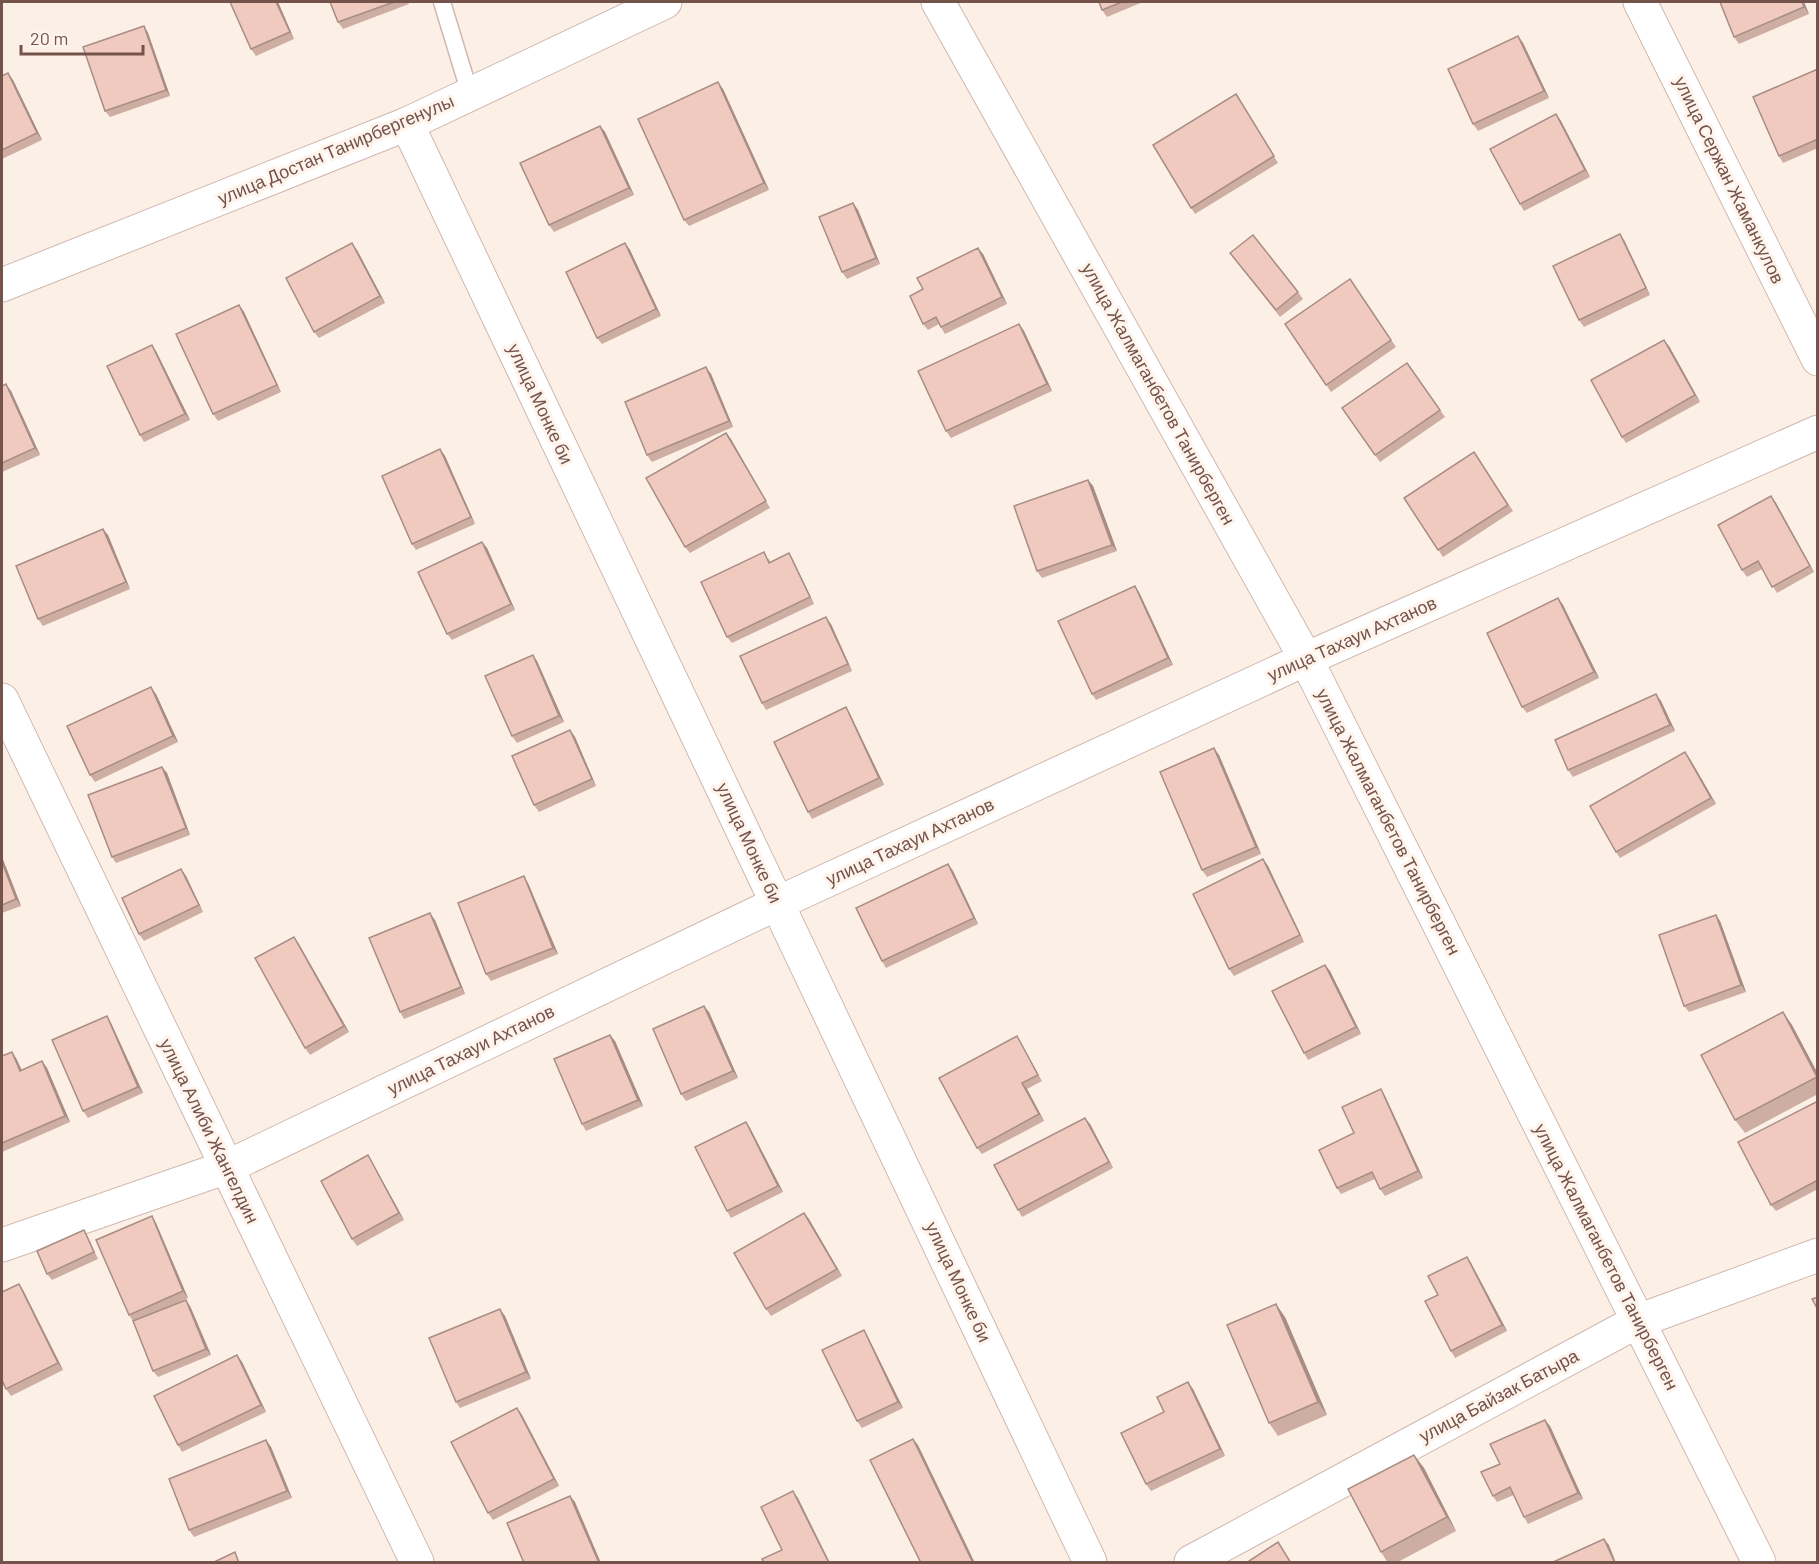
<svg xmlns="http://www.w3.org/2000/svg" width="1819" height="1564" font-family="Barlow,sans-serif">
<style>
.lines{fill:none;stroke-linecap:round;stroke-linejoin:round}
.service-casing{stroke:#cfb8af;stroke-width:19}
.minor-casing{stroke:#cfb8af;stroke-width:35}
.service{stroke:#fff;stroke-width:16}
.minor{stroke:#fff;stroke-width:33}
.wall{fill:#ceaea3}
.shaded-wall{fill:#a88d85}
.building{fill:#f0cabe;stroke:#a88d85;stroke-width:1.5}
.labels{text-anchor:middle;stroke-width:6;stroke-linejoin:round;paint-order:stroke}
.street-label{font-size:18px;fill:#74534b;stroke:#fef4ec}
</style>
<rect width="100%" height="100%" fill="#fcf0e6"/>
<g class="lines">
<g class="service-casing">
<path id="service" d="M442 2 470 94"/>
</g>
<g class="minor-casing">
<g id="minor">
<path d="M938 2 1306 659 1759 1562"/>
<path d="M1640 2 1818 359"/>
<path d="M407 124 1090 1562"/>
<path d="M2 285 407 124 665 2"/>
<path d="M2 700 417 1562"/>
<path d="M2 1245 227 1167 778 903 1306 659 1818 432"/>
<path d="M1191 1562 1638 1321 1818 1255"/>
</g>
</g>
<use href="#service" class="service"/>
<use href="#minor" class="minor"/>
</g>
<g class="wall">
<path d="M230 2H278L294 39 256 56 251 49Z"/>
<path d="M330 2H408L409 4 343 29 338 22Z"/>
<path d="M1099 2H1143L1107 17 1102 10Z"/>
<path d="M1720 2H1804L1809 14 1739 44 1734 37Z"/>
<path d="M144 26 148 33 170 96 110 117 105 111Z"/>
<path d="M1518 36 1523 43 1549 98 1478 131 1473 124Z"/>
<path d="M1818 69V148L1783 163 1779 156Z"/>
<path d="M2 76 13 80 42 140 2 159Z"/>
<path d="M723 89 769 190 689 226 684 220Z"/>
<path d="M1236 94 1278 163 1195 214 1191 208Z"/>
<path d="M1556 114 1561 121 1590 177 1524 211 1520 204Z"/>
<path d="M600 126 605 132 634 195 554 232 549 225Z"/>
<path d="M853 203 858 210 880 264 847 279 842 272Z"/>
<path d="M1624 240 1650 295 1584 327 1579 320Z"/>
<path d="M625 243 630 250 661 316 602 344 597 338Z"/>
<path d="M357 250 385 303 319 338 314 332Z"/>
<path d="M1230 253 1298 292 1303 299 1280 317Z"/>
<path d="M983 254 1007 304 945 334 939 324 928 330 923 324Z"/>
<path d="M1350 279 1396 347 1331 392 1285 324Z"/>
<path d="M239 305 244 312 281 392 218 421 213 414Z"/>
<path d="M1019 324 1024 331 1052 391 951 438 946 431Z"/>
<path d="M1669 346 1700 402 1626 443 1622 437Z"/>
<path d="M156 351 190 420 144 442 140 435Z"/>
<path d="M1407 363 1445 417 1380 462 1342 408Z"/>
<path d="M706 367 711 374 733 427 652 462 647 455Z"/>
<path d="M2 386 11 391 40 455 2 472Z"/>
<path d="M726 433 770 508 690 553 685 547Z"/>
<path d="M440 449 445 456 475 524 416 550 412 544Z"/>
<path d="M1474 452 1513 511 1443 557 1404 498Z"/>
<path d="M1088 480 1093 486 1117 551 1042 578 1037 571Z"/>
<path d="M1771 496 1776 503 1814 572 1777 593 1762 569 1747 577 1742 570Z"/>
<path d="M108 535 130 589 43 626 38 619Z"/>
<path d="M482 542 487 548 515 610 452 640 447 634Z"/>
<path d="M789 553 793 560 814 604 732 643 727 637 769 558 770 562Z"/>
<path d="M1139 592 1173 665 1096 700 1092 694Z"/>
<path d="M1558 598 1563 605 1599 678 1527 713 1522 707Z"/>
<path d="M831 624 852 671 766 710 762 703Z"/>
<path d="M537 661 564 722 517 743 512 736Z"/>
<path d="M156 694 178 742 95 782 90 775Z"/>
<path d="M1661 701 1675 731 1573 777 1568 770Z"/>
<path d="M846 707 850 714 884 785 812 819 808 812Z"/>
<path d="M570 730 575 737 596 786 539 812 534 805Z"/>
<path d="M1219 755 1261 854 1207 877 1202 870Z"/>
<path d="M1690 759 1716 804 1620 858 1616 852Z"/>
<path d="M162 767 167 773 190 835 116 863 112 857Z"/>
<path d="M2 857 21 906 2 913Z"/>
<path d="M1263 859 1268 866 1304 942 1234 976 1229 969Z"/>
<path d="M948 864 953 871 978 924 886 968 882 961Z"/>
<path d="M181 869 186 876 203 912 144 941 139 934Z"/>
<path d="M528 883 558 954 491 981 486 974Z"/>
<path d="M435 920 465 994 404 1019 400 1012Z"/>
<path d="M1720 921 1746 992 1689 1012 1684 1006Z"/>
<path d="M294 937 349 1032 310 1055 305 1048Z"/>
<path d="M1325 965 1330 971 1361 1034 1308 1060 1304 1053Z"/>
<path d="M709 1012 738 1078 686 1101 681 1094Z"/>
<path d="M1783 1012 1792 1025 1818 1074V1094L1745 1133 1735 1120Z"/>
<path d="M111 1023 143 1093 88 1118 83 1111Z"/>
<path d="M615 1041 643 1106 586 1131 582 1124Z"/>
<path d="M1021 1043 1042 1081 1027 1089 1044 1121 982 1154 977 1148Z"/>
<path d="M2 1056 16 1058 22 1070 42 1061 47 1068 70 1122 2 1152Z"/>
<path d="M1381 1089 1385 1096 1423 1178 1385 1196 1380 1189 1375 1179 1341 1194 1337 1188 1354 1133Z"/>
<path d="M1818 1101V1189L1776 1211 1771 1205Z"/>
<path d="M1090 1124 1113 1168 1022 1217 1018 1210Z"/>
<path d="M750 1128 783 1192 731 1218 727 1211Z"/>
<path d="M372 1162 404 1220 357 1246 352 1239Z"/>
<path d="M804 1213 842 1276 771 1316 766 1309Z"/>
<path d="M156 1223 188 1298 166 1308 190 1306 211 1355 158 1377 153 1371 133 1321 129 1315Z"/>
<path d="M84 1230 88 1237 98 1259 52 1280 47 1274Z"/>
<path d="M1467 1257 1471 1263 1507 1331 1455 1358 1451 1351 1438 1295Z"/>
<path d="M19 1284 23 1290 63 1370 11 1396 6 1389Z"/>
<path d="M505 1316 531 1379 460 1408 456 1402Z"/>
<path d="M1285 1317 1327 1415 1278 1436 1269 1423Z"/>
<path d="M864 1330 868 1337 903 1408 862 1428 857 1421Z"/>
<path d="M237 1355 242 1362 266 1412 182 1452 178 1445Z"/>
<path d="M1193 1389 1225 1456 1151 1491 1146 1484 1164 1412Z"/>
<path d="M517 1408 522 1415 559 1486 493 1520 488 1513Z"/>
<path d="M1550 1426 1583 1499 1528 1524 1524 1517 1514 1495 1497 1502 1493 1496 1500 1464Z"/>
<path d="M266 1440 271 1447 292 1498 194 1537 189 1530Z"/>
<path d="M1414 1455 1424 1468 1456 1531 1396 1563H1388L1381 1552Z"/>
</g>
<g class="shaded-wall">
<path d="M276 2H278L294 39 290 32Z"/>
<path d="M1802 2H1804L1809 14 1804 7Z"/>
<path d="M144 26 148 33 170 96 166 90Z"/>
<path d="M1518 36 1523 43 1549 98 1544 91Z"/>
<path d="M8 73 13 80 42 140 37 133Z"/>
<path d="M718 82 723 89 769 190 764 183Z"/>
<path d="M1556 114 1561 121 1590 177 1585 170Z"/>
<path d="M600 126 605 132 634 195 629 188Z"/>
<path d="M853 203 858 210 880 264 876 258Z"/>
<path d="M1620 234 1624 240 1650 295 1646 288Z"/>
<path d="M352 243 357 250 385 303 380 296Z"/>
<path d="M625 243 630 250 661 316 656 309Z"/>
<path d="M978 248 983 254 1007 304 1002 297Z"/>
<path d="M239 305 244 312 281 392 277 385Z"/>
<path d="M1019 324 1024 331 1052 391 1047 384Z"/>
<path d="M1664 340 1669 346 1700 402 1695 395Z"/>
<path d="M152 345 156 351 190 420 185 414Z"/>
<path d="M706 367 711 374 733 427 729 421Z"/>
<path d="M6 384 11 391 40 455 35 448Z"/>
<path d="M726 433 731 439 770 508 766 501Z"/>
<path d="M440 449 445 456 475 524 471 517Z"/>
<path d="M1088 480 1093 486 1117 551 1112 545Z"/>
<path d="M1771 496 1776 503 1814 572 1810 566Z"/>
<path d="M103 529 108 535 130 589 126 582Z"/>
<path d="M482 542 487 548 515 610 511 604Z"/>
<path d="M789 553 793 560 814 604 810 597Z"/>
<path d="M1135 586 1139 592 1173 665 1168 658Z"/>
<path d="M1558 598 1563 605 1599 678 1594 672Z"/>
<path d="M826 617 831 624 852 671 848 664Z"/>
<path d="M533 655 537 661 564 722 559 716Z"/>
<path d="M151 687 156 694 178 742 173 736Z"/>
<path d="M1656 694 1661 701 1675 731 1670 725Z"/>
<path d="M846 707 850 714 884 785 879 778Z"/>
<path d="M570 730 575 737 596 786 592 779Z"/>
<path d="M1214 748 1219 755 1261 854 1256 847Z"/>
<path d="M1685 752 1690 759 1716 804 1711 798Z"/>
<path d="M162 767 167 773 190 835 186 828Z"/>
<path d="M2 857 21 906 16 899 2 862Z"/>
<path d="M1263 859 1268 866 1304 942 1300 935Z"/>
<path d="M948 864 953 871 978 924 974 918Z"/>
<path d="M181 869 186 876 203 912 199 905Z"/>
<path d="M524 876 528 883 558 954 553 948Z"/>
<path d="M430 913 435 920 465 994 461 987Z"/>
<path d="M1716 915 1720 921 1746 992 1741 985Z"/>
<path d="M294 937 299 944 349 1032 344 1026Z"/>
<path d="M1325 965 1330 971 1361 1034 1356 1027Z"/>
<path d="M704 1006 709 1012 738 1078 733 1071Z"/>
<path d="M1783 1012 1792 1025 1818 1074V1078Z"/>
<path d="M107 1016 111 1023 143 1093 138 1087Z"/>
<path d="M610 1035 615 1041 643 1106 638 1100Z"/>
<path d="M12 1052 16 1058 25 1078 20 1071Z"/>
<path d="M42 1061 47 1068 70 1122 65 1116Z"/>
<path d="M1022 1083 1027 1089 1044 1121 1039 1114Z"/>
<path d="M1381 1089 1385 1096 1423 1178 1418 1171Z"/>
<path d="M1085 1118 1090 1124 1113 1168 1109 1162Z"/>
<path d="M746 1122 750 1128 783 1192 778 1186Z"/>
<path d="M368 1155 372 1162 404 1220 399 1213Z"/>
<path d="M804 1213 809 1219 842 1276 837 1269Z"/>
<path d="M152 1216 156 1223 188 1298 183 1291Z"/>
<path d="M1467 1257 1471 1263 1507 1331 1502 1325Z"/>
<path d="M19 1284 23 1290 63 1370 58 1363Z"/>
<path d="M186 1300 190 1306 211 1355 206 1349Z"/>
<path d="M1276 1304 1285 1317 1327 1415 1318 1402Z"/>
<path d="M500 1309 505 1316 531 1379 526 1372Z"/>
<path d="M864 1330 868 1337 903 1408 898 1402Z"/>
<path d="M237 1355 242 1362 266 1412 261 1405Z"/>
<path d="M1188 1382 1193 1389 1225 1456 1220 1449Z"/>
<path d="M517 1408 522 1415 559 1486 554 1479Z"/>
<path d="M1545 1420 1550 1426 1583 1499 1578 1493Z"/>
<path d="M913 1439 918 1445 975 1563H973Z"/>
<path d="M266 1440 271 1447 292 1498 287 1491Z"/>
<path d="M1414 1455 1424 1468 1456 1531 1447 1517Z"/>
<path d="M793 1491 798 1498 830 1563H829Z"/>
<path d="M570 1496 575 1502 601 1563H599Z"/>
<path d="M1604 1539 1609 1545 1616 1563H1615Z"/>
</g>
<g class="building">
<path d="M230 2H276L290 32 251 49Z"/>
<path d="M330 2H394L338 22Z"/>
<path d="M1099 2H1122L1102 10Z"/>
<path d="M1720 2H1802L1804 7 1734 37Z"/>
<path d="M144 26 166 90 105 111 83 47Z"/>
<path d="M1518 36 1544 91 1473 124 1448 69Z"/>
<path d="M1818 69V139L1779 156 1753 97Z"/>
<path d="M8 73 37 133 2 150V76Z"/>
<path d="M718 82 764 183 684 220 638 119Z"/>
<path d="M1236 94 1274 156 1191 208 1153 145Z"/>
<path d="M1556 114 1585 170 1520 204 1490 149Z"/>
<path d="M600 126 629 188 549 225 520 163Z"/>
<path d="M853 203 876 258 842 272 819 217Z"/>
<path d="M1620 234 1646 288 1579 320 1553 266Z"/>
<path d="M1253 235 1298 292 1276 310 1230 253Z"/>
<path d="M352 243 380 296 314 332 286 278Z"/>
<path d="M625 243 656 309 597 338 566 272Z"/>
<path d="M978 248 1002 297 941 327 936 317 923 324 910 296 923 289 917 278Z"/>
<path d="M1350 279 1391 340 1326 385 1285 324Z"/>
<path d="M239 305 277 385 213 414 176 334Z"/>
<path d="M1019 324 1047 384 946 431 918 371Z"/>
<path d="M1664 340 1695 395 1622 437 1591 380Z"/>
<path d="M152 345 185 414 140 435 107 366Z"/>
<path d="M1407 363 1440 410 1375 455 1342 408Z"/>
<path d="M706 367 729 421 647 455 625 402Z"/>
<path d="M6 384 35 448 2 463V386Z"/>
<path d="M726 433 766 501 685 547 646 478Z"/>
<path d="M440 449 471 517 412 544 382 476Z"/>
<path d="M1474 452 1508 505 1438 550 1404 498Z"/>
<path d="M1088 480 1112 545 1037 571 1014 506Z"/>
<path d="M1771 496 1810 566 1772 587 1758 561 1742 570 1718 525Z"/>
<path d="M103 529 126 582 38 619 16 566Z"/>
<path d="M482 542 511 604 447 634 418 572Z"/>
<path d="M764 552 769 563 789 553 810 597 727 637 701 582Z"/>
<path d="M1135 586 1168 658 1092 694 1058 621Z"/>
<path d="M1558 598 1594 672 1522 707 1487 633Z"/>
<path d="M826 617 848 664 762 703 740 656Z"/>
<path d="M533 655 559 716 512 736 485 676Z"/>
<path d="M151 687 173 736 90 775 67 726Z"/>
<path d="M1656 694 1670 725 1568 770 1555 740Z"/>
<path d="M846 707 879 778 808 812 774 742Z"/>
<path d="M570 730 592 779 534 805 512 756Z"/>
<path d="M1214 748 1256 847 1202 870 1160 772Z"/>
<path d="M1685 752 1711 798 1616 852 1590 806Z"/>
<path d="M162 767 186 828 112 857 88 795Z"/>
<path d="M1263 859 1300 935 1229 969 1193 894Z"/>
<path d="M2 862 16 899 2 905Z"/>
<path d="M948 864 974 918 882 961 856 908Z"/>
<path d="M181 869 199 905 139 934 122 898Z"/>
<path d="M524 876 553 948 486 974 458 903Z"/>
<path d="M430 913 461 987 400 1012 369 938Z"/>
<path d="M1716 915 1741 985 1684 1006 1659 935Z"/>
<path d="M294 937 344 1026 305 1048 255 958Z"/>
<path d="M1325 965 1356 1027 1304 1053 1272 991Z"/>
<path d="M704 1006 733 1071 681 1094 653 1029Z"/>
<path d="M1783 1012 1817 1077 1735 1120 1701 1055Z"/>
<path d="M107 1016 138 1087 83 1111 52 1040Z"/>
<path d="M610 1035 638 1100 582 1124 554 1059Z"/>
<path d="M1017 1036 1038 1075 1022 1083 1039 1114 977 1148 939 1078Z"/>
<path d="M12 1052 20 1071 42 1061 65 1116 2 1143V1056Z"/>
<path d="M1381 1089 1418 1171 1380 1189 1372 1172 1337 1188 1319 1150 1354 1133 1342 1107Z"/>
<path d="M1818 1101V1180L1771 1205 1738 1142Z"/>
<path d="M1085 1118 1109 1162 1018 1210 994 1165Z"/>
<path d="M746 1122 778 1186 727 1211 695 1147Z"/>
<path d="M368 1155 399 1213 352 1239 321 1181Z"/>
<path d="M804 1213 837 1269 766 1309 734 1253Z"/>
<path d="M152 1216 183 1291 129 1315 96 1240Z"/>
<path d="M84 1230 94 1252 47 1274 37 1251Z"/>
<path d="M1467 1257 1502 1325 1451 1351 1425 1301 1438 1295 1428 1276Z"/>
<path d="M19 1284 58 1363 6 1389 2 1380V1292Z"/>
<path d="M1818 1297V1310L1812 1299Z"/>
<path d="M186 1300 206 1349 153 1371 133 1321Z"/>
<path d="M1276 1304 1318 1402 1269 1423 1227 1325Z"/>
<path d="M500 1309 526 1372 456 1402 429 1338Z"/>
<path d="M864 1330 898 1402 857 1421 822 1350Z"/>
<path d="M237 1355 261 1405 178 1445 154 1396Z"/>
<path d="M1188 1382 1220 1449 1146 1484 1121 1433 1164 1412 1157 1397Z"/>
<path d="M517 1408 554 1479 488 1513 451 1442Z"/>
<path d="M1545 1420 1578 1493 1524 1517 1510 1487 1493 1496 1481 1472 1500 1464 1490 1444Z"/>
<path d="M913 1439 973 1563H921L870 1460Z"/>
<path d="M266 1440 287 1491 189 1530 169 1479Z"/>
<path d="M1414 1455 1447 1517 1381 1552 1348 1489Z"/>
<path d="M793 1491 829 1563H764L762 1559 782 1550 761 1507Z"/>
<path d="M570 1496 599 1563H524L507 1523Z"/>
<path d="M1604 1539 1615 1563H1551Z"/>
<path d="M1278 1542 1291 1563H1246Z"/>
<path d="M235 1552 239 1563H212Z"/>
</g>
<g class="labels">
<g class="street-label">
<text transform="translate(336 150) rotate(-23)" y="6">улица Достан Танирбергенулы</text>
<text transform="translate(1729 180) rotate(64)" y="6">улица Сержан Жаманкулов</text>
<text transform="translate(1158 394) rotate(61)" y="6">улица Жалмаганбетов Танирберген</text>
<text transform="translate(540 404) rotate(65)" y="6">улица Монке би</text>
<text transform="translate(1352 639) rotate(-24)" y="6">улица Тахауи Ахтанов</text>
<text transform="translate(1388 822) rotate(63)" y="6">улица Жалмаганбетов Танирберген</text>
<text transform="translate(910 842) rotate(-25)" y="6">улица Тахауи Ахтанов</text>
<text transform="translate(749 843) rotate(65)" y="6">улица Монке би</text>
<text transform="translate(471 1050) rotate(-26)" y="6">улица Тахауи Ахтанов</text>
<text transform="translate(209 1131) rotate(64)" y="6">улица Алиби Жангелдин</text>
<text transform="translate(1606 1257) rotate(63)" y="6">улица Жалмаганбетов Танирберген</text>
<text transform="translate(958 1282) rotate(65)" y="6">улица Монке би</text>
<text transform="translate(1499 1396) rotate(-28)" y="6">улица Байзак Батыра</text>
</g>
</g>
<rect width="1819" height="1564" fill="none" stroke="#74534b" stroke-width="6"/>
<path d="M21 45v9h122v-9" fill="none" stroke="#74534b" stroke-width="3"/>
<text x="30" y="45" font-size="18" fill="#74534b" stroke="#fef4ec" stroke-width="4.5" paint-order="stroke">20 m</text>
</svg>
